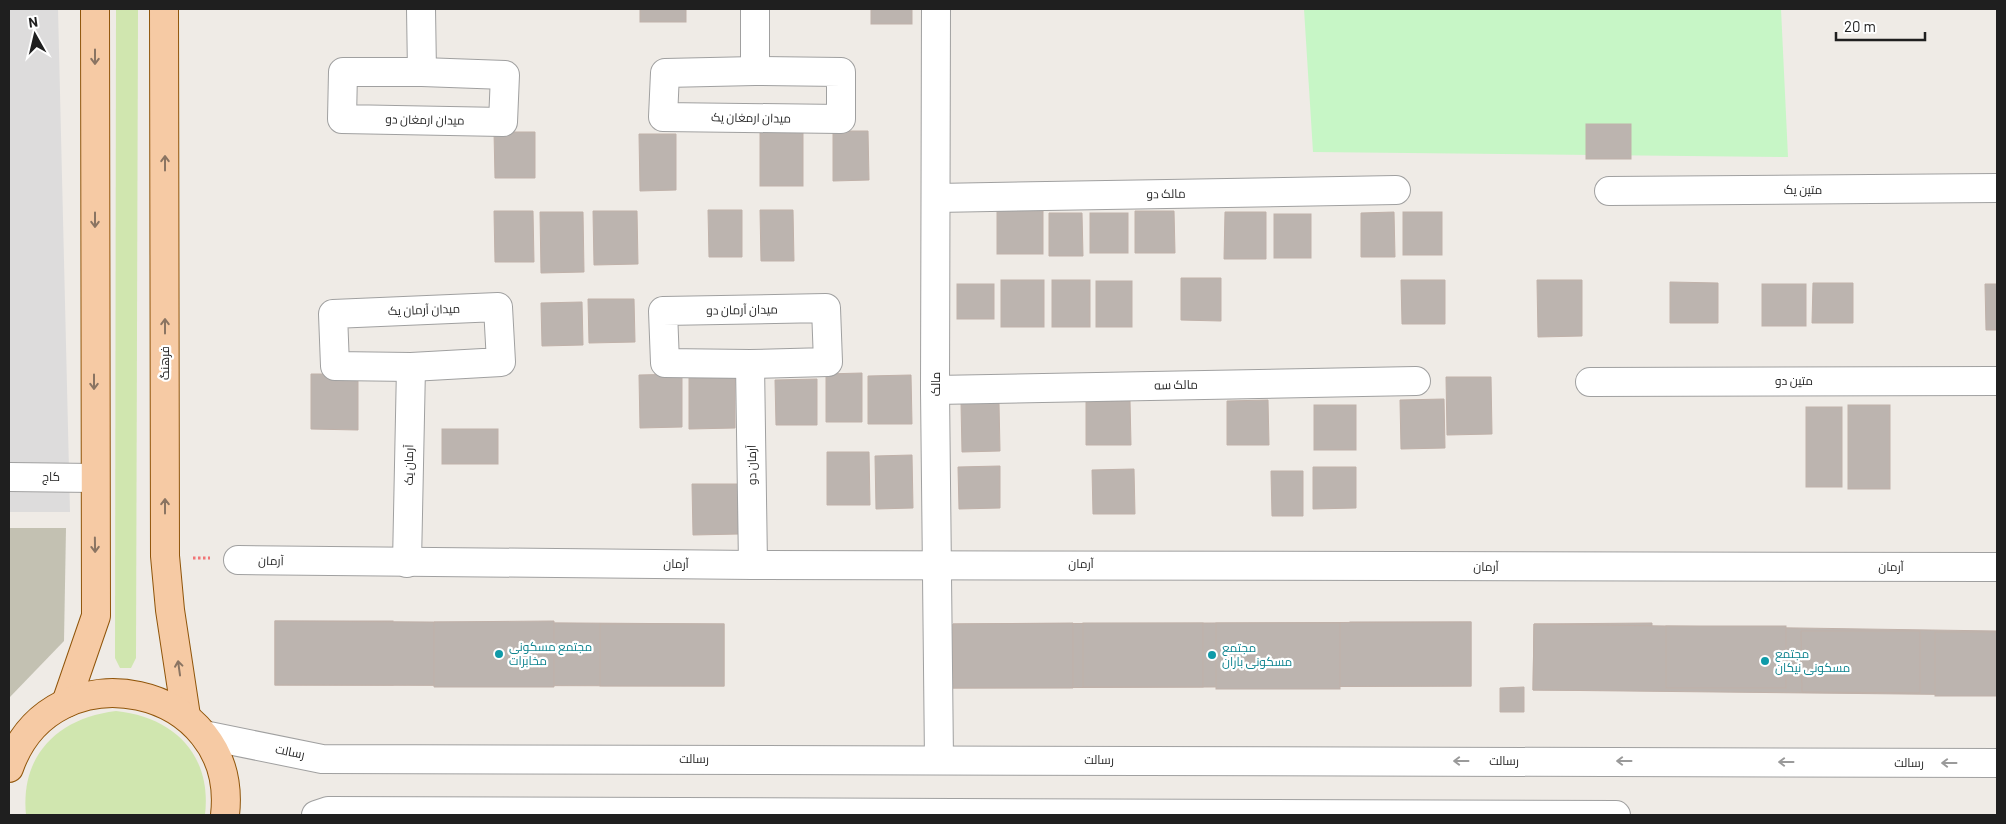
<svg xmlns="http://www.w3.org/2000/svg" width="2006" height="824" font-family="Barlow,Cairo,sans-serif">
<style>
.residential{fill:#dddcdc}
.construction{fill:#c3c1b2}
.grass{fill:#d0e6af}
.park{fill:#c7f6c6}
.building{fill:#bcb4af;stroke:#c0b1a9}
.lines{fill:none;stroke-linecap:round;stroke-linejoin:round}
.minor-casing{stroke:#a0a0a0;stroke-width:30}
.major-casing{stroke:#90550a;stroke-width:30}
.path{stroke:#f17576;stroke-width:3;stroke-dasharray:2.5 2.5;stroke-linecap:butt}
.minor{stroke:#fff;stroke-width:28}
.major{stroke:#f6caa4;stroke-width:28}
.oneway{stroke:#8a7462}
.oneway2{stroke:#9a9a9a}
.culture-dot{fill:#0f9aa8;stroke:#fff;stroke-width:2}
.labels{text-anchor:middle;stroke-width:4.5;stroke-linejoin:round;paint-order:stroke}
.street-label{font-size:12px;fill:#1f1f1f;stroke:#fff}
.culture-label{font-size:12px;fill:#0d838f;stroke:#fff;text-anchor:start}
</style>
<rect width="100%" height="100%" fill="#efebe6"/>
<path class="residential" d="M9 9H58L70 512H9Z"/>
<path class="construction" d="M9 528H66L64 641 9 698Z"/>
<g class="grass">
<path d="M116 9H138L136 658 131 668H120L115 658Z"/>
<path d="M116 711C174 717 212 755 205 815H26C20 755 58 718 116 711Z"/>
</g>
<path class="park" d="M1304 9H1781L1788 157 1313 152Z"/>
<g class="building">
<rect x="640" y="9" width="46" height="13"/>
<rect x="871" y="9" width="41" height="15"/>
<rect x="1586" y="124" width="45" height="35"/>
<path d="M833 131H868L869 180 833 181Z"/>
<path d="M494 132H535V178H495Z"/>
<rect x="760" y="132" width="43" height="54"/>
<path d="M639 134H676V190L640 191Z"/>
<path d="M708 210H742V257H709Z"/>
<path d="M760 210H793L794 261H761Z"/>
<rect x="997" y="210" width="46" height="44"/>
<path d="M494 211H533L534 262H495Z"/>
<path d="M593 211H637L638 264 594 265Z"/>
<path d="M1135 211H1174L1175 253H1135Z"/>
<path d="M540 212H583L584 272 541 273Z"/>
<path d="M1225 212H1266V259H1224Z"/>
<path d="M1394 212 1395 257H1361V213Z"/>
<rect x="1403" y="212" width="39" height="43"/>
<path d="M1049 213H1082L1083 256H1049Z"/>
<rect x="1090" y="213" width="38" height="40"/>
<rect x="1274" y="214" width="37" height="44"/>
<path d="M1181 278H1221V321L1181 320Z"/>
<rect x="1001" y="280" width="43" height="47"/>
<rect x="1052" y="280" width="38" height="47"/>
<path d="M1401 280H1445V324H1402Z"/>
<path d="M1537 280H1582V336L1538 337Z"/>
<rect x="1096" y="281" width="36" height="46"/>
<path d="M1670 282 1718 283V323H1670Z"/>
<path d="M1813 283H1853V323H1812Z"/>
<rect x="957" y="284" width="37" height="35"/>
<rect x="1762" y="284" width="44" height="42"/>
<path d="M1985 284H1997V330H1986Z"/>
<path d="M588 299H634L635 342 589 343Z"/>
<path d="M582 302 583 345 542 346 541 303Z"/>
<path d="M862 373V422H826V374Z"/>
<path d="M311 374H358V430L311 429Z"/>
<path d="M682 374V427L640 428 639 375Z"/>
<path d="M911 375 912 424H868V376Z"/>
<path d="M735 376V428L689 429V377Z"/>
<path d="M1446 377H1491L1492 434 1447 435Z"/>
<path d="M817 379V425H776L775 380Z"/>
<path d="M1444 399 1445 448 1401 449 1400 400Z"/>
<path d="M1268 400 1269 445H1227V401Z"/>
<path d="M1130 401 1131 445H1086V402Z"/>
<path d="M961 403H999L1000 451 962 452Z"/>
<rect x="1314" y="405" width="42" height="45"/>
<rect x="1848" y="405" width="42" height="84"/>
<rect x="1806" y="407" width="36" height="80"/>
<rect x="442" y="429" width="56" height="35"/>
<path d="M827 452H869L870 505H827Z"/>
<path d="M912 455 913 508 876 509 875 456Z"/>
<path d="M1000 466V508L959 509 958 467Z"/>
<path d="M1313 467H1356V508L1313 509Z"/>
<path d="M1134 469 1135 514H1093L1092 470Z"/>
<path d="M1271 471H1303V516H1272Z"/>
<path d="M692 484H738L739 534 693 535Z"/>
<rect x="275" y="621" width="118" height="64"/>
<path d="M275 621 724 624V686L275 685Z"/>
<path d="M554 621V687H434V622Z"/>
<rect x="1350" y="622" width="121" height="64"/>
<path d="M1471 622V686L953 688V624Z"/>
<path d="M1073 623V688H953V624Z"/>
<rect x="1083" y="623" width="120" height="64"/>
<rect x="1216" y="623" width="124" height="66"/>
<path d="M1652 623V690H1533L1534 624Z"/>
<rect x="600" y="624" width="124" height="62"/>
<path d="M1534 624 1997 631V695L1533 690Z"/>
<rect x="1666" y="626" width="120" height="62"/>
<path d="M1801 631H1920V693L1802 692Z"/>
<rect x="1935" y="632" width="62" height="64"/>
<path d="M1524 687V712H1500V688Z"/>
</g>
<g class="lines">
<g class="minor-casing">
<g id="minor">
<path d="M421 9 422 72"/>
<path d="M755 9V71"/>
<path d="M936 9 935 390 939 760"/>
<path d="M755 71 841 72V119L663 117 665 73Z"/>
<path d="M343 72H422L505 75 503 122 342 119Z"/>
<path d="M1609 191 1997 188"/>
<path d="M936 198 1396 190"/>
<path d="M498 307 501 362 411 367 335 366 333 314Z"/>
<path d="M826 308 828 362 750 364 665 363 663 311Z"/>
<path d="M750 364 753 565"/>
<path d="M1590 382 1997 381"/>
<path d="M935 390 1416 381"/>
<path d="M9 477 94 478"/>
<path d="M238 560 753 565 1997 567"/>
<path d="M407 563 411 367"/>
<path d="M204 735 322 759 1997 763"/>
<path d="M316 815 328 811 1616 815"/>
</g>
</g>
<g class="major-casing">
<g id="major">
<path d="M164 9 165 556 170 610 186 716"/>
<path d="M66 703 96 616 95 9"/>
<path d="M9 768C52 644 240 684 225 815"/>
</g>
</g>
<path class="path" d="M193 558H210"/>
<use href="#minor" class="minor"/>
<use href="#major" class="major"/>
</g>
<defs><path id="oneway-shaft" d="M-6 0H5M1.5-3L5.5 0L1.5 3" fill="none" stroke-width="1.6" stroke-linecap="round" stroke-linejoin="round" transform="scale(1.25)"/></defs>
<g class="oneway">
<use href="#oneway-shaft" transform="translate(95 57) rotate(90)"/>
<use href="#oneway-shaft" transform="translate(165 163) rotate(-90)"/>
<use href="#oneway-shaft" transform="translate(95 220) rotate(90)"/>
<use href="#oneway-shaft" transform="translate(165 326) rotate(-90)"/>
<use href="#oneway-shaft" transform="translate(94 382) rotate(90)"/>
<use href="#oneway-shaft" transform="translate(165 506) rotate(-90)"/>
<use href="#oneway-shaft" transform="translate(95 545) rotate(89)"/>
<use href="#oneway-shaft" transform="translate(179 668) rotate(-98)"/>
</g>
<g class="oneway2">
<use href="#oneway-shaft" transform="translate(1461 761) rotate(-180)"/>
<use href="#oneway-shaft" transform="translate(1624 761) rotate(-180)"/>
<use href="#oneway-shaft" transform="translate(1786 762) rotate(-180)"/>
<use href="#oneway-shaft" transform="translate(1949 763) rotate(-180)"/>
</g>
<g class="culture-dot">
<circle cx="499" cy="654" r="5"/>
<circle cx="1212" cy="655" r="5"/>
<circle cx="1765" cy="661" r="5"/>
</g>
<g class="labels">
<g class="street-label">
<text transform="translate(751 118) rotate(1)" y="4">میدان ارمغان یک</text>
<text transform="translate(425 120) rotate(1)" y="4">میدان ارمغان دو</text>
<text x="1803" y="194">متین یک</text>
<text transform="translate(1166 194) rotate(-1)" y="4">مالک دو</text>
<text transform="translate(424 310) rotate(-2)" y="4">میدان آرمان یک</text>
<text transform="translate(742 310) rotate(-1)" y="4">میدان آرمان دو</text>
<text transform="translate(165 363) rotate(-90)" y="4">فرهنگ</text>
<text x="1794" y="385">متین دو</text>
<text transform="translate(936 384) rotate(-90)" y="4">مالک</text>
<text transform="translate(1176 385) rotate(-1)" y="4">مالک سه</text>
<text transform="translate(409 465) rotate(-89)" y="4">آرمان یک</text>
<text transform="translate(752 465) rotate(-91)" y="4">آرمان دو</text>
<text x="51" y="481">کاج</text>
<text transform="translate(271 561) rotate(1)" y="4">آرمان</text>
<text x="676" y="568">آرمان</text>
<text x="1081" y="568">آرمان</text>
<text x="1486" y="571">آرمان</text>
<text x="1891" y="571">آرمان</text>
<text transform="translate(290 752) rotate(11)" y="4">رسالت</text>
<text x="694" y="763">رسالت</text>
<text x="1099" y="764">رسالت</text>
<text x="1504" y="765">رسالت</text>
<text x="1909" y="767">رسالت</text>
</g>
<g class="culture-label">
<text x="509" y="651">مجتمع مسکونی<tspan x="509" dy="14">مخابرات</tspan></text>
<text x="1222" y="652">مجتمع<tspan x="1222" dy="14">مسکونی باران</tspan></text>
<text x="1775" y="658">مجتمع<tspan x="1775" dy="14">مسکونی نیکان</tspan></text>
</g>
</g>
<rect width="2006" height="824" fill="none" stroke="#1f1f1f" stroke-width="20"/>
<g transform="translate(35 35) rotate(352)" stroke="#ffffff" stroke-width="4" paint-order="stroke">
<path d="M0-4L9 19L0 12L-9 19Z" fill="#1f1f1f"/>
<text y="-8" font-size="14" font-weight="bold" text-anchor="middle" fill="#1f1f1f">N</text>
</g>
<path d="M1836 32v8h89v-8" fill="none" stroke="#1f1f1f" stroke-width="2.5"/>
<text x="1844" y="32" font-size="15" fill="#1f1f1f" stroke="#ffffff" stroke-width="4" paint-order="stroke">20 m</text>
</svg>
